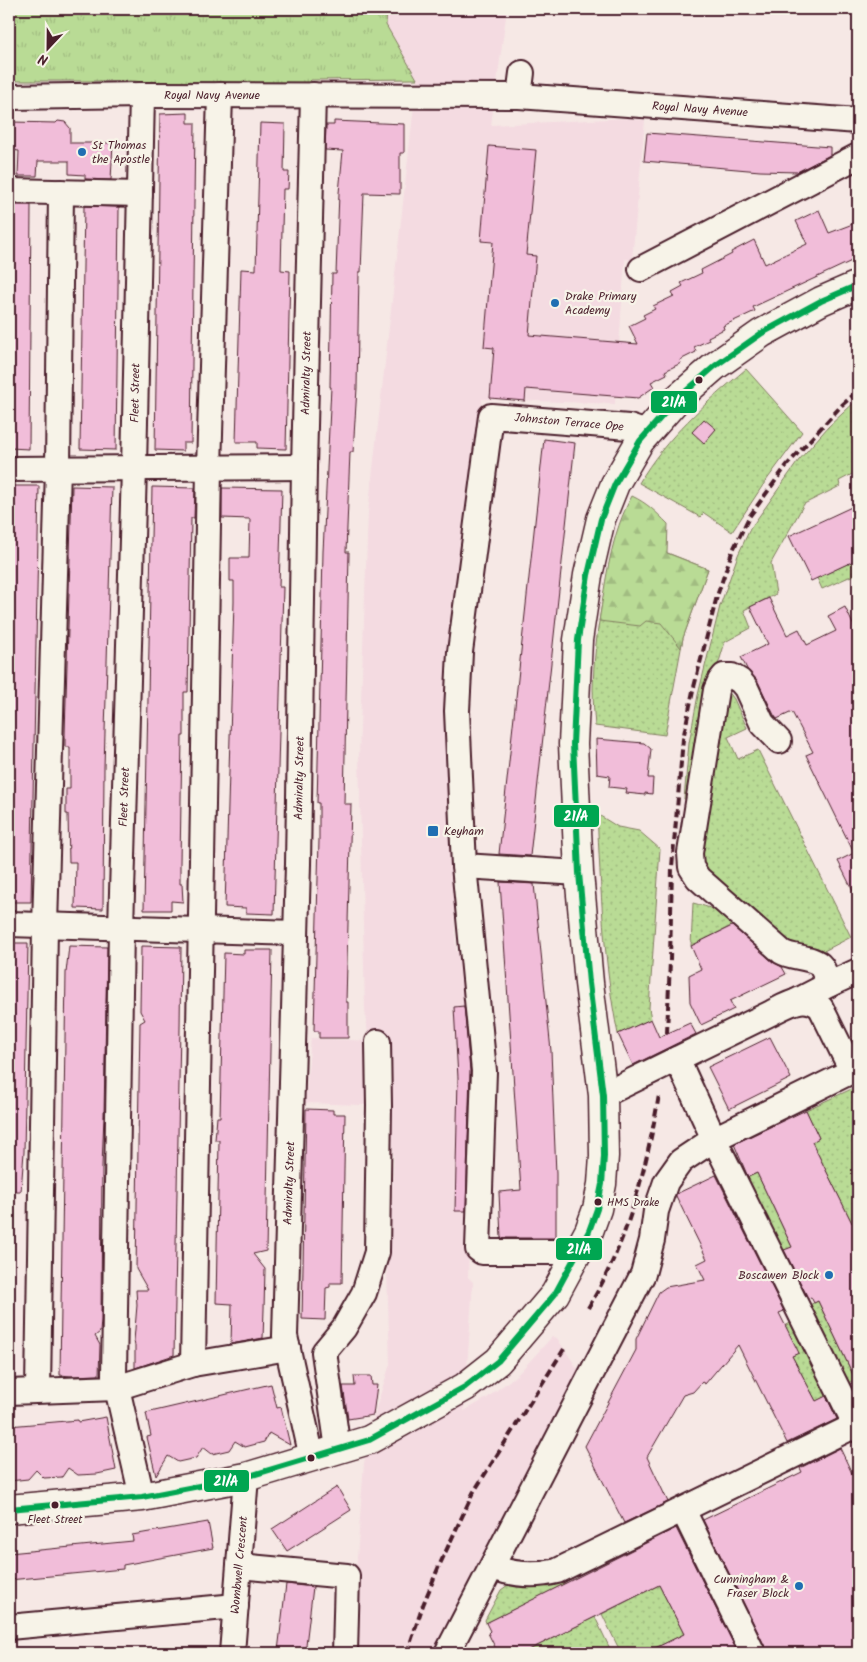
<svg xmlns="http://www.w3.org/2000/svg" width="867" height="1662" font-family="Kalam,sans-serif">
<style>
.built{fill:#f4dbe1}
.grass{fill:url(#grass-dots);stroke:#827d60}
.forest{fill:url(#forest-firs);stroke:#827d60}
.park{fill:url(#park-tufts);stroke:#827d60}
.building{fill:#f1bdd9;stroke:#4a1f2b}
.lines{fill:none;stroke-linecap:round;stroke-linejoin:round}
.minor-casing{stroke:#4a1f2b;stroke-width:28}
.major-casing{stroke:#4a1f2b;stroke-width:31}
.minor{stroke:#f7f3e8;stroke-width:24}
.major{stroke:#f7f3e8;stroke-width:28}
.rail{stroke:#4a1f2b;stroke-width:4;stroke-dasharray:8 4;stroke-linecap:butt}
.bus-1-casing{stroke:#f7f3e8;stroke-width:10}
.bus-1{stroke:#00a651;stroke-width:6}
.poi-dot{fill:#1f6fb2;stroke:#f7f3e8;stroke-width:2}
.bus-dot{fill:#4a1f2b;stroke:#f7f3e8;stroke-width:2}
.labels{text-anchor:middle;stroke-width:4.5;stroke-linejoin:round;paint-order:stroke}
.bus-label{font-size:11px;fill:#4a1f2b;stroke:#f7f3e8;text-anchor:start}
.street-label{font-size:12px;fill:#4a1f2b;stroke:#f7f3e8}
.poi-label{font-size:12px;fill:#4a1f2b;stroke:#f7f3e8;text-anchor:start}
.line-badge{stroke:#f7f3e8;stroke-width:2}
.badge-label{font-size:14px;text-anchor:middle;font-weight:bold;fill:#fff}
</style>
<defs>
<pattern id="grass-dots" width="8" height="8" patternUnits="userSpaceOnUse" patternTransform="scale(1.25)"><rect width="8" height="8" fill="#b9db95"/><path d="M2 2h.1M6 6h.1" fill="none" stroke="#a1bc81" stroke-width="1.8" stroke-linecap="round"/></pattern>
<pattern id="forest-firs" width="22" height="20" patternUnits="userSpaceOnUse" patternTransform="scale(1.25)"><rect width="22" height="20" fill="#b9db95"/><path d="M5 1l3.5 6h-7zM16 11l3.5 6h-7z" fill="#a1bc81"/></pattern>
<pattern id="park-tufts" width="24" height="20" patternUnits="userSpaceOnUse" patternTransform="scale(1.25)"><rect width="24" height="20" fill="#b9db95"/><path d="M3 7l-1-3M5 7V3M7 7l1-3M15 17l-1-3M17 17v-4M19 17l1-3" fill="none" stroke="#a1bc81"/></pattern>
</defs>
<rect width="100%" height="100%" fill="#f6e8e5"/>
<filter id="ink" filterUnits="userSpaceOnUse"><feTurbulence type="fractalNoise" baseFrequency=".02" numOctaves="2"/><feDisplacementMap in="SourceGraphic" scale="10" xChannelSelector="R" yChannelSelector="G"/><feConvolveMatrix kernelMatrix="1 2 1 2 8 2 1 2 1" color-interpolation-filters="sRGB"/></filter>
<g filter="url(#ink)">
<path class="built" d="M387 9H507L491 125 628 118 645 120 632 260 625 259 615 404 482 399 478 457 451 655 453 877 456 951H464L476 1076 468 1277 473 1282 464 1411 487 1398 518 1374 552 1337 557 1338 579 1371 438 1653H350L364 1463 376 1408 390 1364 387 1271 394 1161 389 1106 305 1103 311 1038 369 1041 365 1011 359 754 368 513 417 79 386 25Z"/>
<g class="grass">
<path d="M746 369 802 432 763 485 732 532 704 513 700 517 639 483C665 438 707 402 746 369Z"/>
<path d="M858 399V425L856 430 858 436V471L839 481 840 486 804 504 771 563 776 594 744 610 751 628 725 642 711 688 694 800 684 799 689 743 698 695 720 606 738 555 750 529 799 460 828 427Z"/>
<path d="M617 533 708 569 683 638 665 735 595 726C594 714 593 701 593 688 594 635 605 584 617 533Z"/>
<path d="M858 559V573L822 589 817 578Z"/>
<path d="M728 691 734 699 747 728 728 737 738 759 758 750 851 937 822 952H799L706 875 697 845 719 698Z"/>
<path d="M597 814 618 827 639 831 660 849 649 1008 651 1019 618 1034C603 962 601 888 597 814Z"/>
<path d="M693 903C708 907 725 911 733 925L691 946Z"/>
<path d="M858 1086V1220L852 1223 812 1142 819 1138 806 1110Z"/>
<path d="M757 1173 792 1247 779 1253 743 1180Z"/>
<path d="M818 1301 855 1379 844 1386 805 1307Z"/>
<path d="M794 1321 841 1420 835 1423 823 1398 816 1401 792 1356 798 1353 785 1326Z"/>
<path d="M568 1583 486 1623 485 1620 501 1590 508 1585Z"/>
<path d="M659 1585 684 1634 647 1652 644 1647 631 1653H621L602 1614Z"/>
<path d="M595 1617 612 1653H523Z"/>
</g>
<path class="forest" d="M632 496C647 503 656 512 668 524L667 553 708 569 683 638 681 648 661 623 646 621 640 626 599 621C606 580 611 533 632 496Z"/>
<path class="park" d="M9 9H387L386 25 417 79 311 80 303 89 147 92 144 82 134 81H9Z"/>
<g class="building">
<path d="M188 113V123H195L191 443H183V451L155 450 160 114Z"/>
<path d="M58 121 65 122 70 128V143H113L111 180 85 179V175L69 174V161H38L37 176H18L19 151 11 150 12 122 56 123Z"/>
<path d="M334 121 404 124V153H400V194L364 193 361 272H359L357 388 353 452H350L346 552H349L344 804H351L346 1002H348V1038H319V1031H314L319 840V803H317L321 644 323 552 331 387H330L332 274H336L339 193 343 151 325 150 326 125H334Z"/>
<path d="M260 123 285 124 284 172H289L288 189H283L281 270 290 271 286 449 257 448V442H236L241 269 256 270Z"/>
<path d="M647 133 830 147V155L797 172 760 171 644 161Z"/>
<path d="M489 146 536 150 526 255 536 256 529 335 638 344 629 326 645 318 643 315 655 309 653 306 674 296 672 292 683 286 681 283 702 273 701 270 732 254 731 252 754 240 765 264 807 244 796 221 819 210 829 233 858 222V258L753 307 755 311 723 326 724 329 708 337 709 340 694 347 696 352 680 360 681 363 665 371 667 374 651 382 654 387 638 398 526 389 525 401 490 398 494 348 484 347 493 242 481 241Z"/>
<path d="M9 205H31L29 449 9 448Z"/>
<path d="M84 206 119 207 116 450 80 449Z"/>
<path d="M704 419 716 429 704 443 692 432Z"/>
<path d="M544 439 575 443 530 856 499 854Z"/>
<path d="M9 486H39L31 902H9Z"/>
<path d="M72 486 112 487 104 767 103 909 75 908 76 862H69L68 814H66V789H70V747H65V735Z"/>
<path d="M152 487 195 488 194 518H191L188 692H184V736H182L180 863V884H182L183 902 171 901V910H144Z"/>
<path d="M222 488 282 489 279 587H283L274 914 246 913V908L225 907 234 602V581H230V558H249L250 519 222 518Z"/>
<path d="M858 504V559L811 581 789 536Z"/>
<path d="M769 598 787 635 799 629 807 645 836 631 828 616 845 607 858 635V901L838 861 854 853 806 755 813 752 792 712 777 719 774 715 758 682 747 669 741 657 768 644 750 607Z"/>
<path d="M596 739 644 743 651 749 648 778H653L652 794 645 793V795L626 793 627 789 609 787 610 776 597 774Z"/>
<path d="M500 882 534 884 551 1051 556 1174V1238H501L499 1192 521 1190Z"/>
<path d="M732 926 773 962 782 967 786 974 730 1001 734 1009 701 1025 690 1002 689 975 701 969 691 946Z"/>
<path d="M9 943H28L24 1152 21 1191H9Z"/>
<path d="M69 946 107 947 104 1115 102 1166 101 1320 100 1332 95 1336 100 1345 99 1375 71 1376 60 1375 66 973Z"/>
<path d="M141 946 181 947 180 1027 174 1355 135 1368V1346L134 1341 137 1305 136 1290H148L136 1269 140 1023 145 1020 140 1011Z"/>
<path d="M244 950H272L266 1251 253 1254 265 1269 264 1309 263 1338 231 1344 232 1304 216 1303 219 1140H215L217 1117H220L224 953 244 954Z"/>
<path d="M464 1006 470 1071 466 1211H455L458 1078 454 1007Z"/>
<path d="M651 1019 659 1037 690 1023 696 1034 633 1065 618 1034Z"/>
<path d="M770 1037 791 1078 729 1109 708 1067Z"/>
<path d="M306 1109 333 1110V1114H345L342 1283H330V1287L326 1288 325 1320 302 1319Z"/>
<path d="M806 1110 819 1138 812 1142 852 1223 858 1220V1400L850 1384 856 1381 818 1301 814 1303 811 1297 808 1298 784 1250 792 1247 757 1173 748 1177 734 1144Z"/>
<path d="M716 1175 784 1311 779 1313 799 1353 792 1356 816 1401 826 1396 837 1419 787 1443 738 1345 705 1384 702 1382 693 1392 683 1395 647 1457 668 1502 624 1523 585 1446 636 1350V1339L659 1292 666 1287 705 1280 697 1264 707 1259 676 1196V1194Z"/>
<path d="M354 1376H371L372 1385H377L373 1415 348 1419 343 1386H355Z"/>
<path d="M271 1384 277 1408 281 1407 290 1445 269 1433 264 1442 245 1447 235 1441 229 1450 212 1454 203 1447 196 1458 178 1462 168 1456 156 1476 147 1437 151 1436 146 1413Z"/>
<path d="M106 1417 116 1470 97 1474 78 1475 68 1468 62 1477 44 1478 36 1470 28 1479 9 1481V1426L78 1420V1422Z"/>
<path d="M840 1448 858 1486V1653H767L765 1647 703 1520 802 1472 800 1468Z"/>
<path d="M337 1487 351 1510 287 1551 272 1529Z"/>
<path d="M208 1522 213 1548 123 1565V1569L9 1580V1553L133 1541 132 1535Z"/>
<path d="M676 1528 738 1653H645L684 1634 659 1585 523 1653H498L488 1633 490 1631 486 1623Z"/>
<path d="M286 1584 313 1587 305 1653 278 1651Z"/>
</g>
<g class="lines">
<g class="minor-casing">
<g id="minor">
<path d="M519 96 522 73"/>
<path d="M9 97 142 95 519 96 858 121"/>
<path d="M9 191 140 194"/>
<path d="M641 269 858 156"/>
<path d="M9 469 304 467"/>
<path d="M779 741 762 723 746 688 740 681 732 676H724L720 681 716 690 690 853 691 867 698 878 782 952C792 958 814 957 821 966 824 971 827 979 830 984L797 1001"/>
<path d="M464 866 579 873"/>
<path d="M9 924 296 933"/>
<path d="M830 984 858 971"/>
<path d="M677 1059 714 1139 858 1068"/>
<path d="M603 1095 771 1013C787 1005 806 992 821 1008L852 1071"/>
<path d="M579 1252H482L478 1249 484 1071 464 866 457 711 460 652 491 416 629 427 647 433"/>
<path d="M193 1364 209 468 220 95"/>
<path d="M38 1390 45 926 58 468 61 192"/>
<path d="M9 1392 116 1388 193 1364 288 1348"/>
<path d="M338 1449 324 1352 344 1328 364 1293 377 1252 379 1106 378 1042"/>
<path d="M312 1458 285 1336 298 864 304 467 313 95"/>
<path d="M142 1497 114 1375 121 928 134 468 142 95"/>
<path d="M683 1510 753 1653"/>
<path d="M239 1566 347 1576 345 1653"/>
<path d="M492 1567C514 1575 534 1577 557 1571L856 1425"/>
<path d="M9 1627 236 1606"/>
<path d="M232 1653 246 1477"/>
<path d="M447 1653 643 1274 652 1240 656 1211 666 1182 681 1161 714 1139 858 1430"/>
</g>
</g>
<g class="major-casing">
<path id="major" d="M9 1509 142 1497 246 1477 369 1440 465 1387 498 1361 555 1294 589 1231 597 1209 602 1184 604 1156 603 1095 589 983 579 873 573 744 578 640 588 575 601 519 615 484 640 441 677 399 715 366 762 333 821 301 858 285"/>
</g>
<use href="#minor" class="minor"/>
<use href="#major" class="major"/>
<g class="rail">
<path d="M667 1033 670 960 672 867 683 739 693 691 717 596 732 552 749 517 787 465 842 405 858 391"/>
<path d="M588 1308C628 1242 646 1170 659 1095"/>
<path d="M407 1653 423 1605 439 1566 473 1493 564 1349"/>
</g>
<g class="bus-1-casing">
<path id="bus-1" d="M9 1509 142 1497 246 1477 369 1440 465 1387 498 1361 555 1294 589 1231 597 1209 602 1184 604 1156 603 1095 589 983 579 873 573 744 578 640 588 575 601 519 615 484 640 441 677 399 715 366 762 333 821 301 858 285"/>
</g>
<use href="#bus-1" class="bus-1"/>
</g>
</g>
<g class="poi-dot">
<circle cx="82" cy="152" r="5"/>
<circle cx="555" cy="303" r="5"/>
<rect x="427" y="825" width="12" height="12" rx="2.5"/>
<circle cx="829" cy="1275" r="5"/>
<circle cx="799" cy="1586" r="5"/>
</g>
<g class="bus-dot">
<circle cx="699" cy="380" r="4.5"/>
<circle cx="598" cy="1202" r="4.5"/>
<circle cx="311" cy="1458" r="4.5"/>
<circle cx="55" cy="1505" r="4.5"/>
</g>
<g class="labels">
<g class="bus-label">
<text x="607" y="1206">HMS Drake</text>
<text x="55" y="1523" text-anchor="middle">Fleet Street</text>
</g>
<g class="street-label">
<text x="212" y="99">Royal Navy Avenue</text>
<text transform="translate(700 109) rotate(4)" y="4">Royal Navy Avenue</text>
<text transform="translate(306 373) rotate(-89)" y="4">Admiralty Street</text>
<text transform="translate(135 393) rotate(-89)" y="4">Fleet Street</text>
<text transform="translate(569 422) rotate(5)" y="4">Johnston Terrace Ope</text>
<text transform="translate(299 778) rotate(-89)" y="4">Admiralty Street</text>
<text transform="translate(124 797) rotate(-88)" y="4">Fleet Street</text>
<text transform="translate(289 1183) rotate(-88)" y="4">Admiralty Street</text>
<text transform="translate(239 1565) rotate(-85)" y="4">Wombwell Crescent</text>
</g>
<g class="poi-label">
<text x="92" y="149">St Thomas<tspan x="92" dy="14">the Apostle</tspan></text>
<text x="565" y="300">Drake Primary<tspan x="565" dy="14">Academy</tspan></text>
<text x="444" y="835">Keyham</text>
<text x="819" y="1279" text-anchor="end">Boscawen Block</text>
<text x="789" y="1583" text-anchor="end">Cunningham &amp;<tspan x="789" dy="14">Fraser Block</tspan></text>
</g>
</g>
<g class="line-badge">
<rect x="650" y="390" width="48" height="24" rx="5" fill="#00a651"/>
<rect x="553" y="804" width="47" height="24" rx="5" fill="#00a651"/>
<rect x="555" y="1237" width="48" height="24" rx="5" fill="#00a651"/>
<rect x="203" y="1469" width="47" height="24" rx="5" fill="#00a651"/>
</g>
<g class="badge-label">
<text x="674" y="407">21/A</text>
<text x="576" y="821">21/A</text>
<text x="579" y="1254">21/A</text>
<text x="226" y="1486">21/A</text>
</g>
<rect width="867" height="1662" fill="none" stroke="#f7f3e8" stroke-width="30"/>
<rect x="15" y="15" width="837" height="1632" fill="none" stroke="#4a1f2b" stroke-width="2" filter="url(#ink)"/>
<g transform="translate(48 48) rotate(202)" stroke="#f7f3e8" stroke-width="4" paint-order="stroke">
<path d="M0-4L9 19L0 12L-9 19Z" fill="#4a1f2b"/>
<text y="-8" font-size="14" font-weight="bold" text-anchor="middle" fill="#4a1f2b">N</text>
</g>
</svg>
